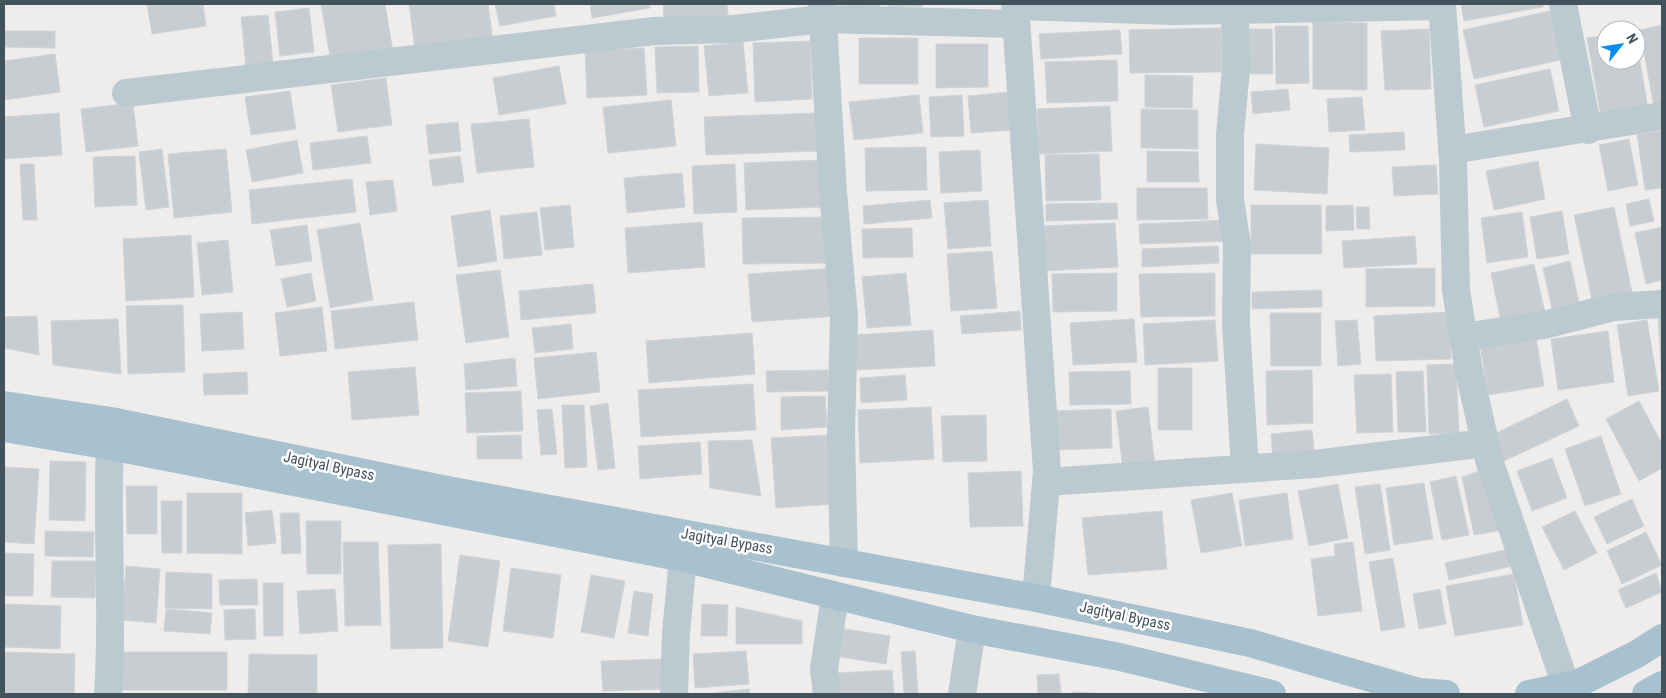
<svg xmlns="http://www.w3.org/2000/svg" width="1666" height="698" viewBox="0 0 1666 698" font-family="'Roboto Condensed',sans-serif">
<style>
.building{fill:#c8cdd2;stroke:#cfd4d9}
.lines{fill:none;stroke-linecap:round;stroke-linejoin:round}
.street{stroke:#bbcad1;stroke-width:28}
.primary{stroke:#a8c1cf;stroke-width:28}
.labels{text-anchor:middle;stroke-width:5;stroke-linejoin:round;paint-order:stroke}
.street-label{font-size:15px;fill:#43535c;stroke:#fff}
</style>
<rect width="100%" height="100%" fill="#efecec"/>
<path class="building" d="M147 4H203L206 26 152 34Z
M321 4H385L393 52 331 62Z
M409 4H488L493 41 415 50Z
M495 4H554L556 16 500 26Z
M590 4H649L650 8 592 18Z
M663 4H727L728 16 664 20Z
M846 4H879V9L847 11Z
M888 4H922V7L888 6Z
M1461 4H1543V7L1464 21Z
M309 8 314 52 280 56 275 12Z
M1554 10 1565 59 1474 79 1463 30Z
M268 15 273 64 246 67 241 17Z
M1313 22 1367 23V90L1313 89Z
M1662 25V106L1654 107 1640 30Z
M1275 26H1308L1309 83 1276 84Z
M1221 28 1222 72 1130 73 1129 30Z
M1247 29H1272L1273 74H1248Z
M1429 29 1431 89 1385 90 1381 31Z
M1120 30 1122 54 1041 59 1039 34Z
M4 31H55V48L4 47Z
M1606 35V60H1636V37L1648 109 1601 117 1587 38Z
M859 38H918V84H859Z
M810 41 812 99 755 102 753 43Z
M743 42 748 93 709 96 704 46Z
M936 44H988V87L936 88Z
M698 46 699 92 657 93 655 47Z
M644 48 647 95 587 98 585 51Z
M55 54 60 92 4 100V61Z
M1117 60 1118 101 1047 103 1045 62Z
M559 66 566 104 499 115 493 78Z
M1550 69 1559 111 1484 127 1475 85Z
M1145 75 1193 76 1192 108 1145 107Z
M386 78 392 125 338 132 331 85Z
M1288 89 1290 110 1253 114 1251 92Z
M290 91 296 129 251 135 245 97Z
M1009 92 1012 130 971 133 968 96Z
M919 95 923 133 854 140 849 102Z
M962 95 964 136 931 137 929 97Z
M1362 97 1365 130 1329 132 1327 99Z
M671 100 676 146 608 153 603 107Z
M133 103 138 146 86 152 81 109Z
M1110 106 1112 151 1039 154 1037 109Z
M1141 109 1198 110V149L1141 148Z
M59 113 62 155 4 159V117Z
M816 113 818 151 706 155 704 117Z
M529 119 534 167 477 173 471 124Z
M458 122 461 151 429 154 426 125Z
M1662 131V188L1645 190 1637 134Z
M1404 132 1405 150 1350 152 1349 135Z
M367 136 371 163 313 170 310 143Z
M1629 139 1638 185 1608 191 1599 145Z
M297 140 303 173 252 182 246 150Z
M1256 144 1329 148 1327 194 1254 190Z
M926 147 927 190 866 191 865 148Z
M162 149 169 207 146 210 139 152Z
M226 149 232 212 174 218 168 154Z
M980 150 982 191 941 193 939 152Z
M1147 151 1198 152 1199 182H1147Z
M1099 154 1101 200 1046 201 1045 155Z
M135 156 137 205 95 207 93 157Z
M460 156 464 182 433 186 429 160Z
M821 160 823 207 746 210 744 163Z
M1538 161 1545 199 1494 210 1486 171Z
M20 164H34L37 220H23Z
M735 164 737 212 694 214 692 166Z
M1436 165 1438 194 1394 196 1392 167Z
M682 173 685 207 627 213 624 178Z
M352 179 356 212 252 224 249 190Z
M393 180 397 211 370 215 366 182Z
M1137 188H1207L1208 219 1137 220Z
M1649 199 1654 221 1630 226 1626 204Z
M930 200 932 218 864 224 863 206Z
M988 200 991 246 948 249 944 203Z
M1117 203 1118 219 1046 221V204Z
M570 205 574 247 545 250 540 208Z
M1251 205H1321L1322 254H1251Z
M1353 205 1354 230 1326 231V206Z
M1356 207H1369L1370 229H1357Z
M1614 207 1632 292 1592 300 1574 215Z
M490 210 497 261 458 267 451 216Z
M1562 211 1569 254 1537 259 1530 217Z
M537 212 542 255 504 259 500 216Z
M1522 212 1528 257 1487 263 1481 218Z
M830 217 831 263 743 264 742 218Z
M1229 220 1231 241 1140 244 1139 224Z
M702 222 705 267 628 273 625 228Z
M360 223 373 300 330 308 317 230Z
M1115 223 1118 267 1044 271 1041 226Z
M307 225 312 261 276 266 270 230Z
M1662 227V280L1646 284 1635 233Z
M912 228 913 257 863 258 862 229Z
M191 235 194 297 126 301 123 239Z
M1415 236 1417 264 1344 268 1342 241Z
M228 240 233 292 202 295 197 243Z
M1218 246 1219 263 1142 267V249Z
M992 251 997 308 951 311 947 254Z
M1570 261 1579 303 1552 309 1543 268Z
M1534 264 1545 312 1501 322 1491 273Z
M834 268 838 316 752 322 748 274Z
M1435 268V306L1366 307V269Z
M500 270 509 337 466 343 456 275Z
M311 273 316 301 287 307 281 279Z
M906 273 911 325 867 328 862 277Z
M1117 273V311L1053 312 1052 274Z
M1215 273V316L1141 317 1139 274Z
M593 284 596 313 521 320 519 291Z
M1322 290V307L1252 309V292Z
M414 302 418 340 335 349 331 311Z
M183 305 185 372 128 374 126 306Z
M322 307 327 351 280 356 275 313Z
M1020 311 1021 330 962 334 960 316Z
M242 312 244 349 202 351 200 314Z
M1449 312 1451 359 1376 361 1374 316Z
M1270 313H1321V366H1271Z
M37 316 39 355 4 348V317Z
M1658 318H1662V380Z
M118 319 121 374 53 365 51 321Z
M1134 319 1137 362 1073 365 1070 323Z
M1215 320 1218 361 1145 365 1143 324Z
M1357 320 1361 364 1338 366 1335 321Z
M1647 320 1659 391 1628 396 1617 325Z
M571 324 573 349 535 353 532 328Z
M933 330 935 366 857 370 854 335Z
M1608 331 1614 382 1558 390 1551 339Z
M752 333 755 374 649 383 646 341Z
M1536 337 1544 386 1488 395 1480 345Z
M596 352 600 392 538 399 534 358Z
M515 358 517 386 466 390 464 364Z
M1456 364 1459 433 1429 434 1427 365Z
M415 367 419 415 352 420 348 372Z
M1158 368H1192V430H1158Z
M828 370 829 391 767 392 766 371Z
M1312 370 1313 423 1267 425 1266 371Z
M1130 371 1131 404 1070 405 1069 372Z
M1423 371 1426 432H1398L1396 372Z
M247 372 248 394 204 395 203 374Z
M1391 374 1393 432 1357 433 1354 375Z
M905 375 907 400 861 403 860 378Z
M753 384 756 430 641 437 638 390Z
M521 391 523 431 467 433 465 393Z
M825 396 827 427 781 430V397Z
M1567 399 1579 426 1504 461 1492 435Z
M1639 401 1662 444V468L1639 481 1606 419Z
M608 403 615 468 598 470 590 406Z
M562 405H584L587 467 565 468Z
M931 407 934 459 860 463 858 410Z
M1148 407 1155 466 1123 470 1116 411Z
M552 409 557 454 541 455 537 410Z
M1111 409 1112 448 1055 450 1053 411Z
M986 415 987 461 943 462 941 416Z
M1312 430 1315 457 1273 461 1271 434Z
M521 435 522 459H477V436Z
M829 435 833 504 776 508 771 438Z
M1601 436 1621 494 1585 506 1565 449Z
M752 440 761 496 710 488 708 441Z
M700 442 702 474 640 479 638 446Z
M1552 458 1567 498 1532 511 1517 471Z
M50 461 86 462 85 521 49 520Z
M4 467 39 469 34 544 4 542Z
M1482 470 1503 530 1474 535 1462 477Z
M1021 471 1023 526 970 527 968 473Z
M1456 476 1469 535 1442 540 1430 482Z
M1424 483 1433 539 1394 545 1386 488Z
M1338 484 1348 538 1309 546 1298 491Z
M1380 484 1390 550 1365 554 1355 487Z
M126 486H157V534H127Z
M187 493H242V554L187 553Z
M1232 493 1242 546 1201 553 1191 500Z
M1287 493 1293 539 1245 546 1239 500Z
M1632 499 1644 526 1607 544 1594 517Z
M161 501H182V553H162Z
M272 510 276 543 248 546 245 513Z
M1162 511 1167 569 1088 575 1082 518Z
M1575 511 1597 553 1564 570 1542 527Z
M280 513H299L301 553 282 554Z
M306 521H341V574H307Z
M45 531 94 532 93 557 45 556Z
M1646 532 1662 565 1622 584 1607 551Z
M343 542H378L381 625 345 626Z
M1353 542 1362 611 1318 616 1311 559 1335 556 1334 544Z
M441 544 443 648 391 649 388 545Z
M1509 549 1513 566 1449 580 1445 563Z
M4 553 34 554 33 596H4Z
M460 555 500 561 488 647 448 641Z
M1393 558 1405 627 1381 631 1369 562Z
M52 561H96L95 598 51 597Z
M126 566 160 569 156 623 122 620Z
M511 568 561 575 553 638 503 631Z
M166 572 212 574V609L165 608Z
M1656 573 1662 592 1626 608 1618 590Z
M1514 574 1523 625 1455 636 1446 586Z
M591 575 625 581 614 638 581 632Z
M257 579 258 605H220L219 580Z
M263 583H283V636H264Z
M335 589 338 631 300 634 297 591Z
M1440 589 1446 624 1419 629 1413 594Z
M634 591 653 594 648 636 628 633Z
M4 604 61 606 60 649 4 647Z
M702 604 728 605 727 636H701Z
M736 607 802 621V644H736Z
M166 609 212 613 210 634 164 631Z
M255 609 256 639 225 640 224 610Z
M844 629 890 636 886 664 840 657Z
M746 651 749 684 695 688 693 654Z
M915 651 918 694H904L901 652Z
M4 652 75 654 74 694H4Z
M118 652H227V690H118Z
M249 654 317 655V694H248Z
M664 659 666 689 603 691 601 661Z
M892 670 894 694H839L838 673Z
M1059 674 1061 694H1038L1037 675Z
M749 689 750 694H705Z
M1072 692 1109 694H1072Z"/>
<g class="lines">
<path class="street" d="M822 4 833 192 844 317 841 434 844 563
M1015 4 1047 471 1036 598
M1442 4 1453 160 1456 290 1468 366 1489 460 1566 686
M1563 4 1588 130
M1015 6 1174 11 1442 6
M1235 10 1236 68 1230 135V200L1237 245 1236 324 1245 468
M126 93 654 31 734 29 822 19 1015 24
M1452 150 1662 116
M1463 337 1544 325 1614 307 1662 304
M1046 482 1315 464 1485 443
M108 694C114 611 106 529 110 446
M674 694 676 633 683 558
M827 694 824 669 835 596
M962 694 972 629"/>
<path class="primary" d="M4 405 111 421 447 490 1036 598 1250 643 1419 692 1446 694
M4 428 110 446 683 558 972 629 1120 657 1272 694
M1529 694 1577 684 1637 654 1662 638
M1646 694 1662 685"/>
</g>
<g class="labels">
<g class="street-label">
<text transform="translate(329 466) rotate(12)" y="5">Jagityal Bypass</text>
<text transform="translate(727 541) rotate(10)" y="5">Jagityal Bypass</text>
<text transform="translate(1125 616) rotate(12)" y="5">Jagityal Bypass</text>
</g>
</g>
<rect width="1666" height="698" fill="none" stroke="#43535c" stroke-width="10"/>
<g transform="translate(1621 45) rotate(60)"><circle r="24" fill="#ffffff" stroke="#b4babe"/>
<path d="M0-4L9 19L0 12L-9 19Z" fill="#058ef0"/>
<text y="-8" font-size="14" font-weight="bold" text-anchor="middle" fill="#43535c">N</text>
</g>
</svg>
